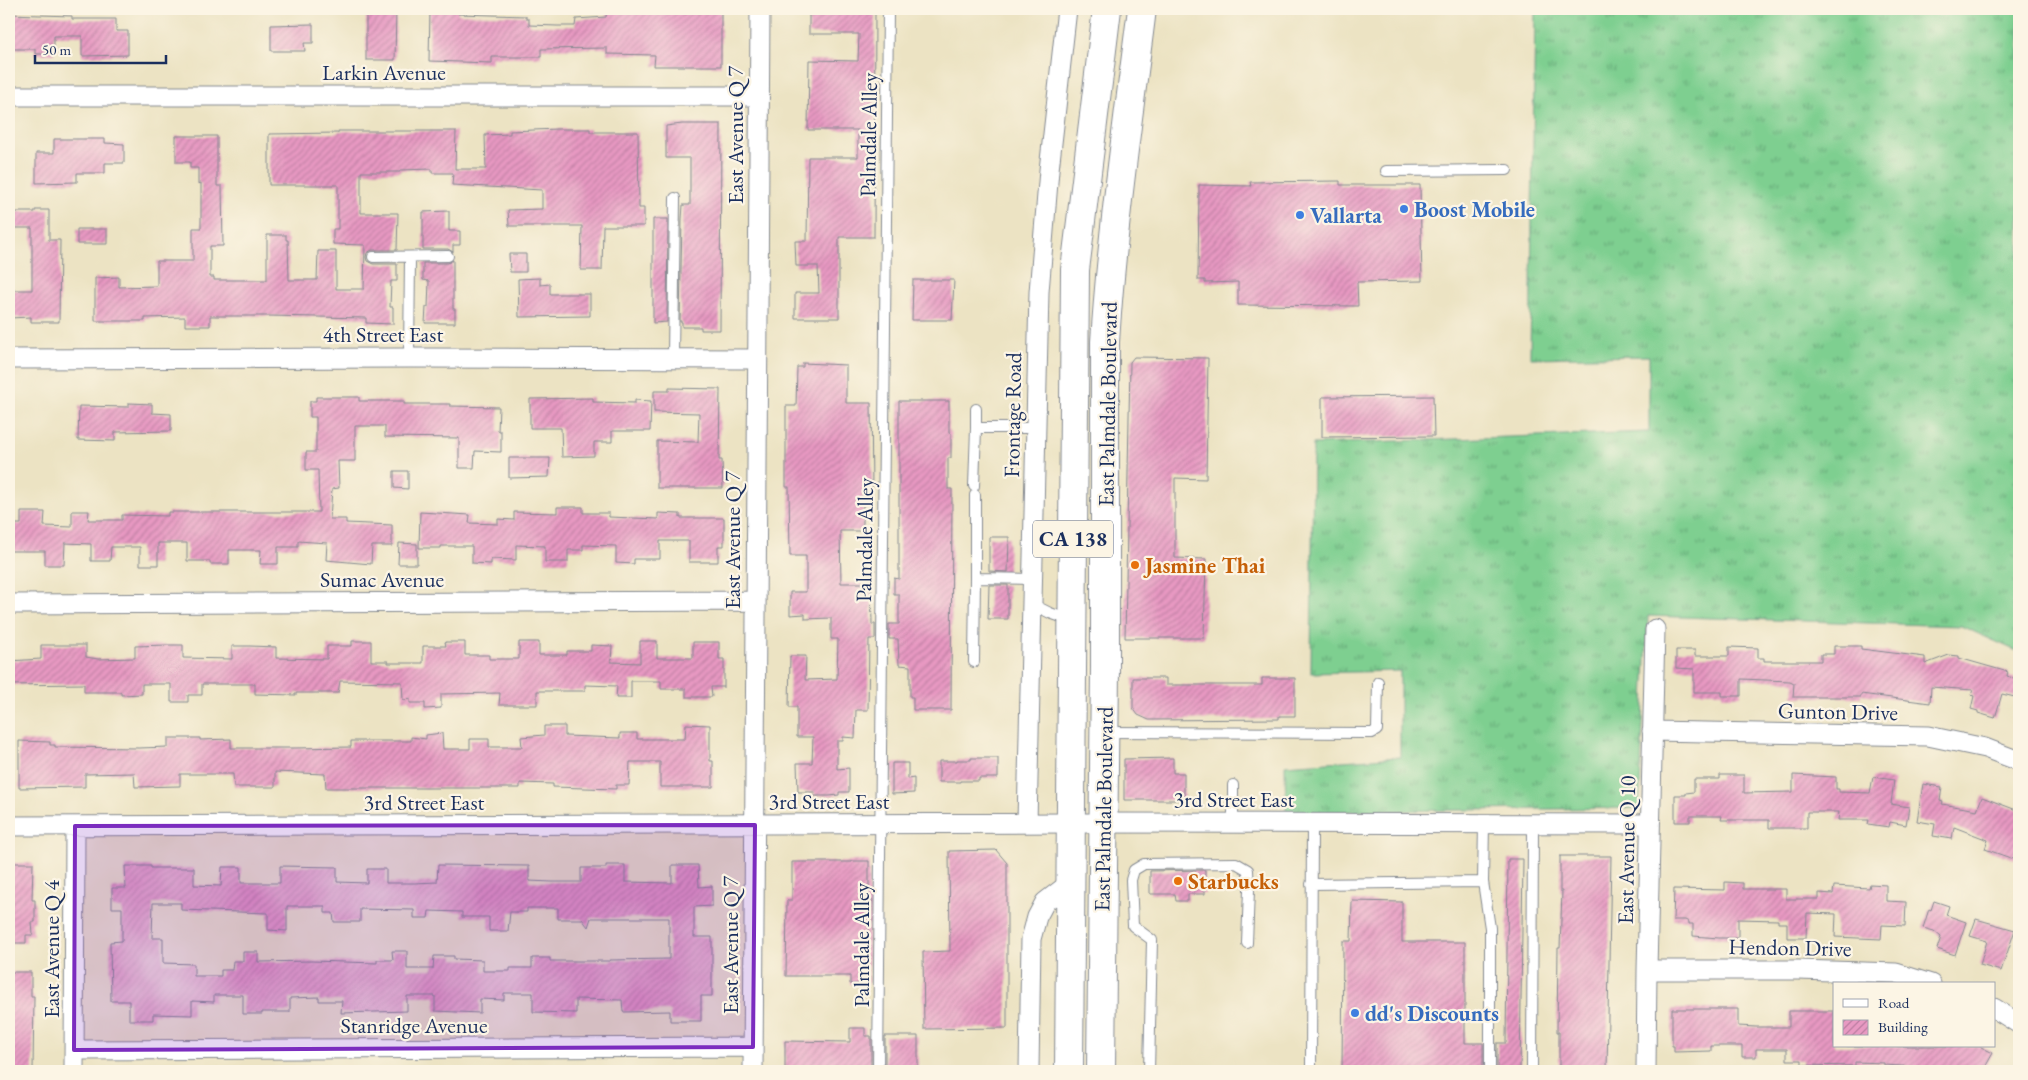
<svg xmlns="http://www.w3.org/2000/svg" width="2028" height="1080" viewBox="0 0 2028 1080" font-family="'EB Garamond',serif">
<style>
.grass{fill:url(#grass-tufts);stroke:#4c7f77}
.building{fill:url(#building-hatch);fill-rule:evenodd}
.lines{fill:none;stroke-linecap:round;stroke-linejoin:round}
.lane-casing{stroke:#848990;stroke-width:12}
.street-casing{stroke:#848990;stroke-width:21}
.highway-casing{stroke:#848990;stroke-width:30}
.lane{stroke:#fff;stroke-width:10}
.street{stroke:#fff;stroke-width:19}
.highway{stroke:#fff;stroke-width:28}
.marked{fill:#7b2cbf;fill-opacity:0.2;stroke:#7b2cbf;stroke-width:4;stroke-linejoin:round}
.shop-dot{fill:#3f7fe0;stroke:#fcf5e5;stroke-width:2}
.food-dot{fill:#e8710a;stroke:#fcf5e5;stroke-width:2}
.labels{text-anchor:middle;stroke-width:4.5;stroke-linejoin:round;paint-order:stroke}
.shield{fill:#fcf5e5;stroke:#5e6a86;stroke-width:1}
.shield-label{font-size:21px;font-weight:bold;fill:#1b2f5e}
.street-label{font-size:22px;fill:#1b2f5e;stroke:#fcf5e5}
.shop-label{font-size:22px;font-weight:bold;fill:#366cbe;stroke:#fcf5e5;text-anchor:start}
.food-label{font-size:22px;font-weight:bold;fill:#c56008;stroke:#fcf5e5;text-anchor:start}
</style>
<defs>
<pattern id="grass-tufts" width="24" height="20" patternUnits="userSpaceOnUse" patternTransform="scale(1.25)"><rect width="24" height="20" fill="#7ecf90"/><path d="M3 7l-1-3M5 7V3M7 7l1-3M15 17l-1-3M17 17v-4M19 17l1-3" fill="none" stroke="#66a879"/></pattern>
<pattern id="building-hatch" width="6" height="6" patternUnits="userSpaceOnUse" patternTransform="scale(1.25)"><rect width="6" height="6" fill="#e899c2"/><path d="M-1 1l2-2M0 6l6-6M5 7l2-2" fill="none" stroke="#bb7da1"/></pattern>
</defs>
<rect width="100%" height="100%" fill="#fcf5e5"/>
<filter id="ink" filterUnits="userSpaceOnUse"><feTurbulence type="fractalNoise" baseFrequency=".02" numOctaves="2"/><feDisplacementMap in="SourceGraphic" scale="10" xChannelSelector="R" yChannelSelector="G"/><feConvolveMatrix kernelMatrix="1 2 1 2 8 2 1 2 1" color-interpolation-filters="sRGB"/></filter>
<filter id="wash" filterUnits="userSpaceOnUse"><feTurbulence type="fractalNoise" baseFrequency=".0096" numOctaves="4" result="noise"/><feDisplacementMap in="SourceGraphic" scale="20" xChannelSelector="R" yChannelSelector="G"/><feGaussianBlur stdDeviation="1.12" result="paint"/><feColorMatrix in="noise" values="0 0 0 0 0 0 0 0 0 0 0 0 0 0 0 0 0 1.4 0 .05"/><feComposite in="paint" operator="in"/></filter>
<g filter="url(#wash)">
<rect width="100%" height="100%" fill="#ece3c3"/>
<path class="grass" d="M1535 9H2019V652L1961 626 1648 616 1639 808 1286 812 1285 765 1400 757V671L1311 673 1313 444 1649 432V356L1530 358Z"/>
<g id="blocks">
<path class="building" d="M366 9H396L395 60H366Z
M430 9H458V14L526 16V19H529V25L557 26H575L576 19 606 17 607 9H721V66H654L655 55 607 54V48L541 49V57H492V63L429 61Z
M809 9H861V11H875L874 237H839V318H795V293H819L818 266H796L795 241H807L808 157H858V130H808L809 60 858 61 859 34H809Z
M9 14 72 16V19H116V31H128V55L82 56V36H54V54H35V49H9Z
M313 24V43H304L305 51H271V25Z
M682 124H721L720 330H701V327H682V322H680L682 219 683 205H690V158H666V126Z
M557 129H590V132H638L639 208H644V226H603L602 270H581L582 226H509L508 210 542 209V190L452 185 453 173H432V169L400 170V172H361V213H398L397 250H372L367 253 366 257 367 261 373 264H397V281H391L390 307H393V324L366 323V318L269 316H210V326H185V317L145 318V321H95V278L119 277V287L157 286V261H193V228H201V183L198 184V168H190V162H176V136H217V186H222L223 246H210V277H214V280H267V235H286V240H288L289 280H317L318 251H336V289H364L365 245 333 244V229H338V185H269V134L338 133V131H456L455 169H486L485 135 510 134V131Z
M54 139H105V143L124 144V163H105V173H77V182L36 183V153H54Z
M1340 181V185H1420L1422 281 1357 282 1358 306 1238 305V282L1205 283V280H1198L1199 185 1251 186 1250 182Z
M35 210H49V240H60L59 322H31V317L9 318V290H32V228H9V212H35Z
M449 211V231H460V245H453V252L448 249H423V212Z
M653 219H668L667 322 653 323Z
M77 229H107V244H77Z
M509 254H526V272H510Z
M453 260V309H455V323H425L426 307H428L429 281 423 280V263H448Z
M540 278V285L550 284V294H590V316L519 317 518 279Z
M913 280H954L952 320H912Z
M1134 357 1208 358 1206 479 1175 478V558L1206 559 1204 638H1125L1130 362Z
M803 363 846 365V403H871L872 488H863V531H840L841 583H871L872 624H875V639H869L868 710H856L855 738 843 737V741H837V769L849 768V792H839V795L829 796H814L815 792H798L797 763H812L813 737H797V707H789L790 656H806L805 680 837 679 838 639H831V618L805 619V614L790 615V592H806V556H790L789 487H786V406H796L797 367H803Z
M669 388 720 389 719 460H722L723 488H657V441L698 442 699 413 654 412V391H669Z
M1433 396 1434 436 1322 437V397Z
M316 397H359V401H404V404H450V406L499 407 498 431H501V452L475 451 474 468H459V438L385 437V426H355V461H338L339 488 332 489 330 519H346V523L392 525V546H372L371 564 326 560 327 543 298 541V547H278V564H260L261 550H229V564H210V561H187V543H158V565H140V547H111L110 561H91V544L65 543 64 565H45V551H9V524H21V512H45L44 526 72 527V511H89L88 520H122V515L168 516V512H319L318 470H306V452H316V417H310V401H316Z
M593 398V402L635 403V400L651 401 650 431H612V442H594V456L562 457 561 428H530V399Z
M899 401H949V432L951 433V458H948V489H952L951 710H913V697H910V666L899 665 898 639H889V624H899V594H894V578L899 579Z
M129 403 152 404V413L171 414V431L115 432V441L78 440 79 406 129 407Z
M509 458H550L549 477 509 478Z
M394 471H408V489L394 488Z
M557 507H583V513H609V517L658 519V513L680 514V518H724V546H718V562H689V541H660V559H634V564L616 563V546L583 545V550H568V562H545V546L516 545V560L491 559V564L472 563V546H441V548H419L420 512 470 515 469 523 498 524V519L514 520V512L557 513Z
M989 537H1009L1008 572 989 571Z
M399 543 417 544V564H398Z
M989 585H1008V619H988Z
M352 641H371V661H388V663H423V646H446L445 642H465V655H489V659H519V642H539V655H567V651H591V645L612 646 611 662 640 663V641H657V658H693V642H719V659H724V687H711L712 697H686V689H661V681H631V698H616L617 686 585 685V691H537V705H499L500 693 441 694V708L425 709V703H410V699L403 700 402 682 340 681 338 693H296V695L255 694V684H202V695H188V702H171V684H142V694L121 695V692H84V684L9 685V661L41 659V645H86V657L98 659 135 658V646L167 645H183V658L232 659V646H250L276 647V658L327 659V646H352Z
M1834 646H1861V649L1925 657V664L1949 655 1959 656V658L2008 672 2007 676 2019 680V698L2002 694 1995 718 1978 713V711L1971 709 1974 696 1971 695 1973 690 1931 687 1930 703 1861 694V697H1793L1794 683 1790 681 1741 679V696H1722V692H1694V669L1676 668V650H1695V656H1729V647L1758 648V658H1764V661H1821V654H1834Z
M1133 678H1166V685H1262V678H1295V716H1279V719L1149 720 1138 715 1133 708Z
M686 724 710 725V761H713V787H660V762H630L629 785H616V789L553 787V784L520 783V788H326L325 774 275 772V787H234L233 774H180V786L135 787 134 773 85 774V787L19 788V741L50 742V745H55V747L139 748 168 747V738H200V740L231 739V748H294L351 747V741H411V737L426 739V735L442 733 443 749H470V739H489V747H522L521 737 544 735V726H565V736L620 738V733H637V739H685Z
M971 758H998V778H979V781H960V782H939V761H957V760H971Z
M1173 758V773H1184V800H1124V759Z
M892 763H908V779L914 778V793L892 794Z
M1720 775H1744V793L1793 792V775L1836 777V789H1839V792L1870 793 1873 777 1894 780 1891 804 1909 807 1906 825 1890 822 1889 827 1868 824 1869 820H1838L1839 812H1807V828H1769V820H1721L1722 816H1690V822H1675V795H1686V793L1694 792V779H1720Z
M1923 784 1942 787 1940 801 1943 802 1942 804 1977 810 1982 797 2019 811V861L1985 849 1988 840 1954 827 1952 839 1933 836 1935 824 1917 821Z
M996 850 1007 863V1028L924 1029 923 952 950 951 949 851Z
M1560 856H1611L1607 1071H1559V1032H1557L1558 948H1560L1562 891H1560Z
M1508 859H1523L1520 1071H1497V1043H1506Z
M852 861H869V899H872L871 924H869L868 984H850V976H786L787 900H792V862H852Z
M14 863H33L32 900H35V922H32L33 935H26V943H9V864Z
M438 865 529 866V881L552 882H581V868H606V865H625V882L672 883V865H698L699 887 712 886V906L694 907V937H712V996H701V1021H670V1011L623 1012 622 1000 576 999V1013L533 1012V993H504V1000L480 999V1013L435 1011V996H407V1011L341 1013 342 1001H319V997L290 998V1012H262V1014H243V995H214V1002L192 1001V1015L153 1014V1020H129V1001H111L110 942 122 941V908H112V888H126L125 866H151V868H194V885L221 886 222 867H241V883H280V866L337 867V882L367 883V869H386V883H414L437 882ZM153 903H181V910L268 913V930L287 931V906H325V913H333L334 922H360V909L414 910V918H428L429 911 462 912V917H489V931H508L510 912H527V908H558V919H582L588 927 591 918H669V959L610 960V961H550V958H532V968H510V971H483V960L454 959V956H434L433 969H407V951H392L393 960H377V963L311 961 258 962V952H243V961H233L232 970H221V976H194V964L163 963V938H152Z
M1205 870V894H1188V901H1176L1175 894H1150V871Z
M1725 882 1743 883V889H1786V899H1819V893L1833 894 1834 886 1869 888 1870 884 1886 885V901L1906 902 1905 926 1882 925 1881 939 1835 937 1836 914 1807 913 1806 938H1787V923H1778V920L1738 919V938H1719L1693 936V924H1689V922L1685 920H1673L1674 889 1725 890Z
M1352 901 1402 902V942H1465V1043H1483V1071H1342L1343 941H1351Z
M1934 901 1949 906 1946 915 1966 922 1955 955 1937 949 1941 937 1934 931 1923 928 1929 909 1931 910Z
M1976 919 2015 930 2001 971 1980 965 1987 941 1970 936Z
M9 972H31V996H34L33 1071H9Z
M1672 1009H1738V1026L1756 1027H1789V1011H1834V1046H1979L1993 1053 1983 1071H1917L1918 1067 1884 1065V1063L1855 1062V1066L1802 1065V1060H1787V1049H1756V1057H1742V1046H1711V1051L1674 1052V1046H1672Z
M850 1028H865V1036H871V1070L785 1069V1041L850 1042Z
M885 1036H918V1071H887L885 1070Z"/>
</g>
</g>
<g filter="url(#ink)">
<use href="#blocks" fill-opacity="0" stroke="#848990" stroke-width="1"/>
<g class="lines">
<g class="lane-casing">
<path id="lane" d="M1386 171 1507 170
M373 257 448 256
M409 358 410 257
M673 358 675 198
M976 428V409
M974 486 976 428H1036
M975 495V578L1032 579
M1032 604 1050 613 1070 620
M974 662 975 578
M1105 732 1372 733 1377 730 1378 682
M1233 823V785
M1483 882 1490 928V1071
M1311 884 1483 882 1484 824
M878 1071 888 9
M1149 1071 1152 940 1133 926 1131 880 1134 870 1144 864 1236 863 1248 870 1249 890 1247 943
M1311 1071 1312 823
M1532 1071 1533 824"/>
</g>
<g class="street-casing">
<path id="street" d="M9 96H759
M9 359 409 358 757 359
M9 604 755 601
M1652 731 1928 736 1985 748 2019 761
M1027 823 1039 292 1049 170 1067 9
M9 826 1071 823 1650 824
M1647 970H1798L1896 973 1931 984
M1994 1008 2019 1024
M74 1050 753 1047
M74 1071 75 826
M753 1071 760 9
M1029 1071 1031 939 1037 917 1045 902 1071 882
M1646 1071 1647 970 1655 629"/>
</g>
<g class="highway-casing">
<path id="highway" d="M1069 1071 1075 270 1107 9
M1101 1071 1105 667V342C1112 230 1128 120 1142 9"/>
</g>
<use href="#lane" class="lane"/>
<use href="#street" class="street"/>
<use href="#highway" class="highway"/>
</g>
</g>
<path class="marked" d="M755 825 753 1047 74 1050 75 826Z"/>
<g class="shop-dot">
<circle cx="1404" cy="209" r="5"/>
<circle cx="1300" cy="215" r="5"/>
<circle cx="1355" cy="1013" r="5"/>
</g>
<g class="food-dot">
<circle cx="1135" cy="565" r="5"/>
<circle cx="1178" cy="881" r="5"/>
</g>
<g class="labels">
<rect class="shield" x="1033" y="520.5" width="80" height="37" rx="4"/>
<g class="shield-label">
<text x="1073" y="546">CA 138</text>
</g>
<g class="street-label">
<text x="384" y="80">Larkin Avenue</text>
<text transform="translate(735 135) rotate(-90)" y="8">East Avenue Q 7</text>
<text transform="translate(868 135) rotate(-89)" y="8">Palmdale Alley</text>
<text x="383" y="342">4th Street East</text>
<text transform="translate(1107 404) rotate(-89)" y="8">East Palmdale Boulevard</text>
<text transform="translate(1012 415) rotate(-89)" y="8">Frontage Road</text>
<text transform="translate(732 540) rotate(-90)" y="8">East Avenue Q 7</text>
<text transform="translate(864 540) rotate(-89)" y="8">Palmdale Alley</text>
<text x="382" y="587">Sumac Avenue</text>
<text transform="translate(1838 711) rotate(1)" y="8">Gunton Drive</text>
<text x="1234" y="807">3rd Street East</text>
<text x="829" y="809">3rd Street East</text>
<text x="424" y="810">3rd Street East</text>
<text transform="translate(1103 809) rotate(-89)" y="8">East Palmdale Boulevard</text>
<text transform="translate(1626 850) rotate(-89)" y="8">East Avenue Q 10</text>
<text transform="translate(730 945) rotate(-90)" y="8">East Avenue Q 7</text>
<text transform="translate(861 945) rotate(-90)" y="8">Palmdale Alley</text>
<text transform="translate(1790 947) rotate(1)" y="8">Hendon Drive</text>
<text transform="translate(51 949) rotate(-90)" y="8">East Avenue Q 4</text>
<text x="414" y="1033">Stanridge Avenue</text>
</g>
<g class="shop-label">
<text x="1414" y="217">Boost Mobile</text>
<text x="1310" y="223">Vallarta</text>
<text x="1365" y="1021">dd's Discounts</text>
</g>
<g class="food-label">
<text x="1145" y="573">Jasmine Thai</text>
<text x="1188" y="889">Starbucks</text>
</g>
</g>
<rect width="2028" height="1080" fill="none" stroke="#fcf5e5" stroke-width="30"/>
<rect x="1833" y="982" width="162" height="65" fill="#fcf5e5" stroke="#a2a6af"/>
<rect x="1843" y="999" width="25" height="8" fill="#ffffff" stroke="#a2a6af"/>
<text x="1878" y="1008" font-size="15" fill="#1b2f5e">Road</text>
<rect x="1843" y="1020" width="25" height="15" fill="url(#building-hatch)" stroke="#a2a6af"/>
<text x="1878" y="1032" font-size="15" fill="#1b2f5e">Building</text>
<path d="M35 55v8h131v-8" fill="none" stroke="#1b2f5e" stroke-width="2.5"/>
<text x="42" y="55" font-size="15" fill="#1b2f5e" stroke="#fcf5e5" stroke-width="4" paint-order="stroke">50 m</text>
</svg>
